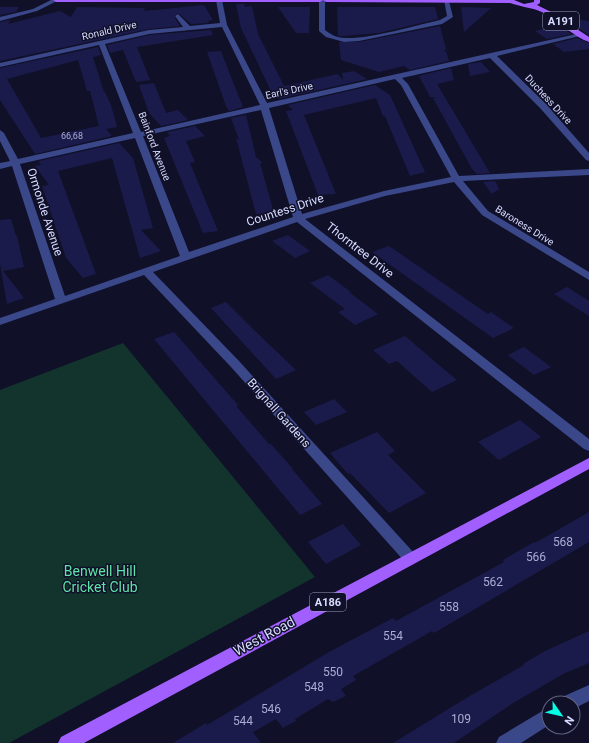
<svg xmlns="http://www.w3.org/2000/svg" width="589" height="743" viewBox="0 0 589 743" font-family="Roboto,sans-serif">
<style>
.green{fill:#12342c}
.building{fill:#1b1b4b;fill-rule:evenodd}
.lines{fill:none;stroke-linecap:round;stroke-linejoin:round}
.minor{fill:#3a4789;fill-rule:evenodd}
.major{fill:#a25fff;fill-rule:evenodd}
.labels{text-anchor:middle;stroke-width:3;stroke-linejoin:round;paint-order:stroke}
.far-number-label{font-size:9px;fill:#a9acd2}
.far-street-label{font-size:10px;fill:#d8dcff;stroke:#101029}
.shield{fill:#101029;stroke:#9c9fbf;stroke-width:1}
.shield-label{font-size:11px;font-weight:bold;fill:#d8dcff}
.street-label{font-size:12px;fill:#d8dcff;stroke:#101029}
.near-number-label{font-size:12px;fill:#a9acd2}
.near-park-label{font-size:14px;fill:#60e3a7;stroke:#101029}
.near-street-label{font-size:14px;fill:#d8dcff;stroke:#101029}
</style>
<rect width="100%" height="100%" fill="#101029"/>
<path class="green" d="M123 343 315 577 9 743H0V390Z"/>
<path class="building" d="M236 4H244L245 7 252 6 258 34 284 86 338 74 343 80 342 73 354 71 367 79 279 99 268 90 270 89 241 28Z
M204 5 213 20 208 21 209 23 191 24 178 13 174 16 180 26 149 29 0 61V22L10 20 8 24 60 11 71 17 77 7 145 8 144 11Z
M0 7H19L16 12 0 15Z
M278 7H310L309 33H296Z
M337 7H435L438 19 379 33 343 36H338Z
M461 7 491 8 464 32Z
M581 20 589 21V35L570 23Z
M559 25 571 34 547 39 535 31Z
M440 26 446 49 443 52 446 51 449 61 410 70 404 66 379 72 341 60 339 42H359Z
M211 30 213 35 137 47 150 80 136 82 123 50 110 53 107 45 149 35Z
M577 38 589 43V49L564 52 553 44Z
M98 47 101 55 93 57 104 92H105L111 105 117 127 106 129 112 136 35 154 0 100V68ZM78 60 87 91H90L99 126 41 138 7 79Z
M221 51 229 72 243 107 229 111 226 106 207 52Z
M481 62 490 72 470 76 468 64Z
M451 68 454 80 437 84 490 173 477 174 472 169 433 98 436 97H430L419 76Z
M154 83 166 113 178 110 188 120 161 126 149 113 139 85Z
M375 85 390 95 425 172 410 176 385 116H383L376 98 304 115 336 194 318 195 286 111 293 110 288 105Z
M246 115 256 157 263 163H260L274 213 256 214 236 138 239 140 231 118Z
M195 126 205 136 186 141 195 162 190 163 218 231 203 233 164 138 170 136 167 132Z
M119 143 133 158 153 228 141 230 161 251 140 258 112 158 58 171 96 274 83 278 66 258 42 186 49 185 35 166 41 165 39 161Z
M495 181 499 189 492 194 483 182Z
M11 219 16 236H17L24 267 3 271 24 298 7 304 0 264V220Z
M288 235 310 251 295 258 272 241Z
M389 246 488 314 491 312 514 328 493 338 372 252Z
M328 275 351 292H349L378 314 355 325 338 312 345 309 310 283Z
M567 287 589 301V316L554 294Z
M226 302 252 328 296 370 276 379 211 308Z
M174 332 238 405 236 406 270 445 271 444 293 469H292L322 504 300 515 154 339Z
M405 336 439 365 457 380 432 392 397 361 389 364 373 350Z
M524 347 551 367 534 375 508 355Z
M334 399 347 412 316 425 304 412Z
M520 420 541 437 499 460 478 442Z
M377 432 395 451 388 455 426 493 389 513 350 473 348 474 330 453Z
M589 512V542L434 633 432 631 353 676 356 680 341 689 346 696 333 702 328 699 295 719 296 721 283 728 276 719 253 732 261 743H173L206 723 207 725 329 652 393 618 396 621 504 562 503 560 534 542 535 543Z
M343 524 361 545 326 564 308 542Z
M589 631V663L563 674 513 703 454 743H393L468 697 524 665 523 664 545 651Z"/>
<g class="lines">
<path class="minor" d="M51 0H59L37 11 0 21V17L33 9Z
M216 0H222L227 25 267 103 581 33 584 35 497 56 546 104 589 153V161L586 160 540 108 490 58 402 78 408 84 459 176 589 169V175L463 181 488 211 589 272V280L482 215 454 182 385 196 305 219 589 439V451L584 449 297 222 153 272 239 361 415 554 417 558 415 562 410 564 405 562 231 367 144 275 0 325V318L55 299 12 166 0 169V163L10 161 0 141V130L4 133 18 159 133 133 99 45 0 67V63L149 30 183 27 175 16 178 14 190 26 220 23ZM222 27 260 105 141 132 105 44 149 34ZM395 79 401 85 451 177 384 191 302 214 269 108ZM261 110 293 217 189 252 143 136ZM135 138 180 256 65 296 20 164Z
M319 0H325V30C331 35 338 38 345 38 371 39 413 26 440 20L447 16 444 0 449 1 453 17 442 24 359 41 344 42 326 37 319 31Z
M589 685V701L573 709V703H559L562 697Z
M549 707V725L521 743H496L499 737Z"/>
<path class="major" d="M53 0H514L524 4 534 2V0H540V3L537 5 551 12 589 37V42C574 37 561 23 548 15 534 7 524 8 510 3L326 2 323 0 320 2H56Z
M589 458V469L84 743H58L61 737Z"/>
</g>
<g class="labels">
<g class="far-number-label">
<text x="72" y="139">66,68</text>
</g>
<g class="far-street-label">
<text transform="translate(109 30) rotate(-13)" y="4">Ronald Drive</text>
<text transform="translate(289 90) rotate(-12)" y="4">Earl's Drive</text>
<text transform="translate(549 99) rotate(47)" y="4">Duchess Drive</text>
<text transform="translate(155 146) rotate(69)" y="4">Bainford Avenue</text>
<text transform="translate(525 225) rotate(32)" y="4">Baroness Drive</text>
</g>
<g class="shield">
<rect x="543" y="12" width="36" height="18" rx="3"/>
<rect x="310" y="593" width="36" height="18" rx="3"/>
</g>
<g class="shield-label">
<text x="561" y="25">A191</text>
<text x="328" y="606">A186</text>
</g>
<g class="street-label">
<text transform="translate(285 210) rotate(-18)" y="4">Countess Drive</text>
<text transform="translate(45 212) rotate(72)" y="4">Ormonde Avenue</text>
<text transform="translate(360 250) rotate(38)" y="4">Thorntree Drive</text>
<text transform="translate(279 413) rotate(48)" y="4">Brignall Gardens</text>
</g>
<g class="near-number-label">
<text x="563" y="546">568</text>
<text x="536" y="561">566</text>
<text x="493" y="586">562</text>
<text x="449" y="611">558</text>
<text x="393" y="640">554</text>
<text x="333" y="676">550</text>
<text x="314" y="691">548</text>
<text x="271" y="713">546</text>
<text x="461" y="723">109</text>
<text x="243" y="725">544</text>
</g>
<g class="near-park-label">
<text x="100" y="576">Benwell Hill<tspan x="100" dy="16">Cricket Club</tspan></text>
</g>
<g class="near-street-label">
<text transform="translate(264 636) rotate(-28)" y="5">West Road</text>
</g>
</g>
<g transform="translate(561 715) rotate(124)"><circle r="19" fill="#101029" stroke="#60627f"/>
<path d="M0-3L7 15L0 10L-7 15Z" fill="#04ffe5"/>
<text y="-6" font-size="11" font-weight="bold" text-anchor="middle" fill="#d8dcff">N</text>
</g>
</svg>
